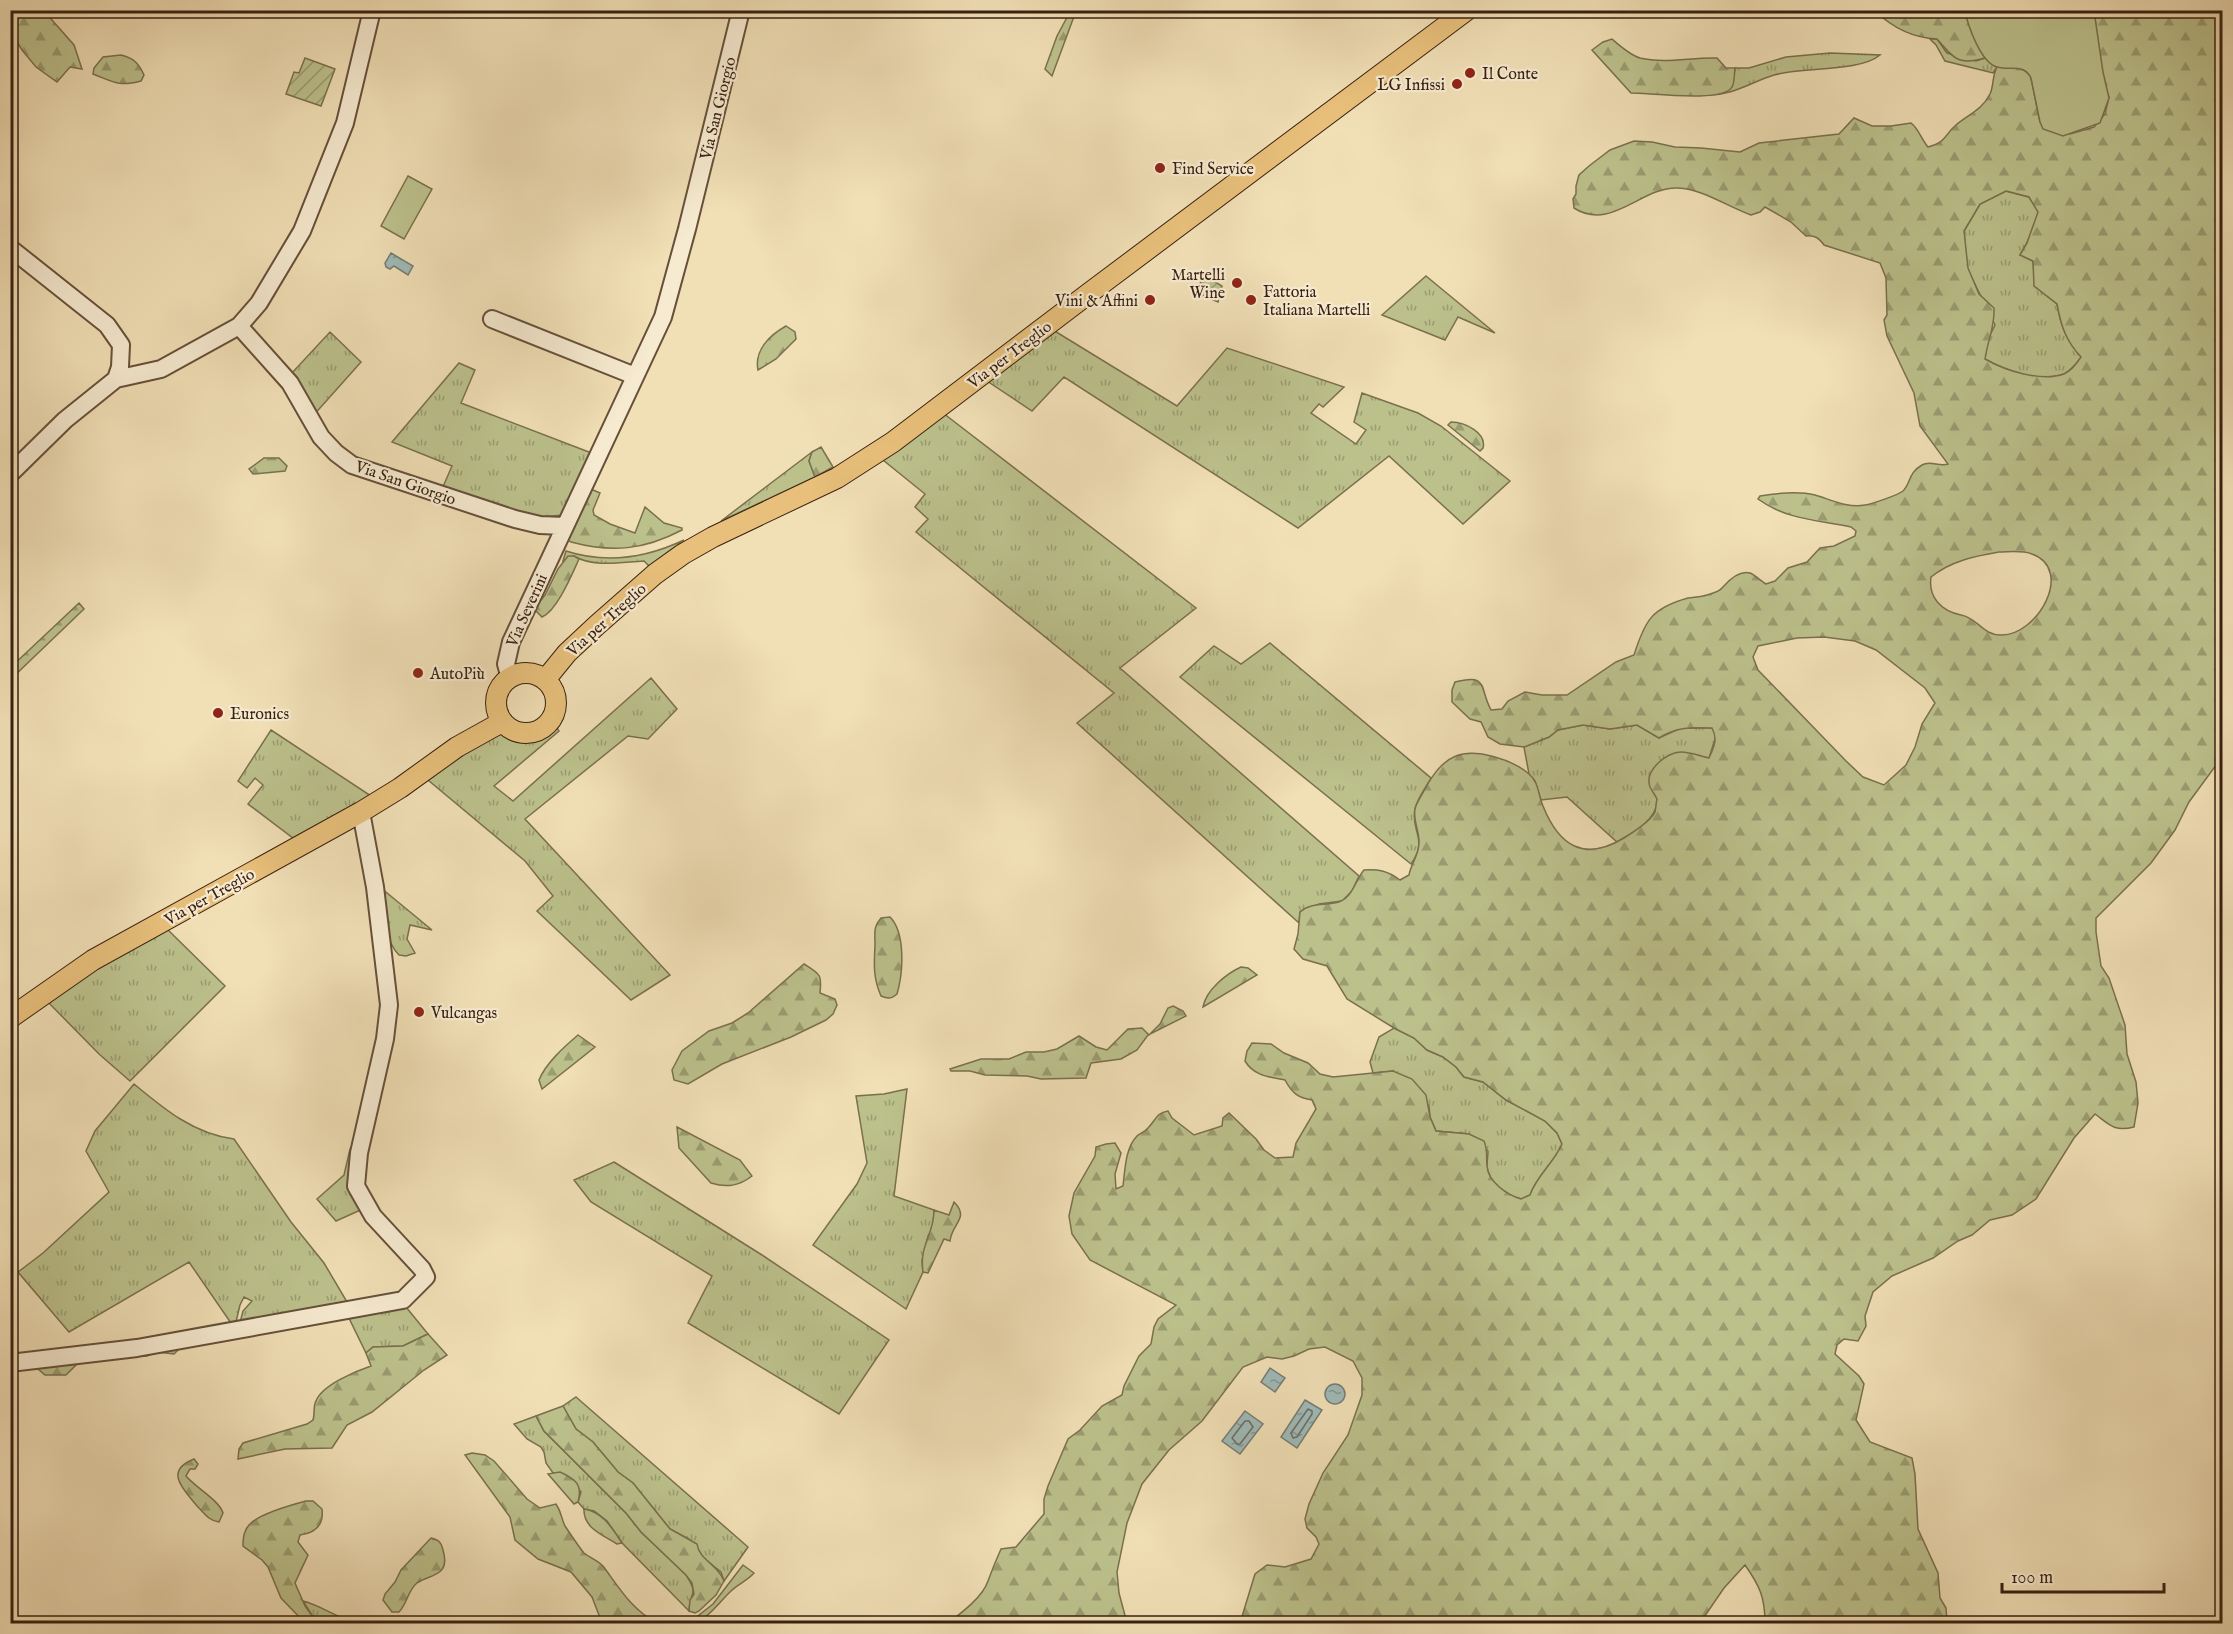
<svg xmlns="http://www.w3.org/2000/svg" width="2233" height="1634" viewBox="0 0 2233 1634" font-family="'IM FELL English',serif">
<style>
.grass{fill:url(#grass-tufts);stroke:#7a704e;stroke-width:1.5}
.forest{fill:url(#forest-firs);stroke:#7a704e;stroke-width:1.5;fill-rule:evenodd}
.garden{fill:url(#garden-furrows);stroke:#7a704e;stroke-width:1.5}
.pitch{fill:#bcc18c;stroke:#7a704e;stroke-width:1.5}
.water{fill:url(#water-ripples);stroke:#767c75;stroke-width:1.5}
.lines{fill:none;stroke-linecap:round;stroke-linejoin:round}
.shore{stroke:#6c6d64;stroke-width:1.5}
.minor-casing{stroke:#67503a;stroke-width:20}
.major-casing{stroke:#392011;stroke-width:22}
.minor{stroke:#f6ead0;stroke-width:16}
.major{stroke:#e8c07b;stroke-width:20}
.poi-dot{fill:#8f2418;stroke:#f6ead0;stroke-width:2}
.labels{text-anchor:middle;stroke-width:4.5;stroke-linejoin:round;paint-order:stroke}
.poi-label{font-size:16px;fill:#392011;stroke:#f6ead0;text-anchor:start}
.street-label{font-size:16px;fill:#392011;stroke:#f6ead0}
</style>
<defs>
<pattern id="grass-tufts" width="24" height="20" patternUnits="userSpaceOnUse" patternTransform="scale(1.5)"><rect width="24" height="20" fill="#bcc18c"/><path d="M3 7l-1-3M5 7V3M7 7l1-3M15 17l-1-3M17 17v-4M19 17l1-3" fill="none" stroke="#9a9c71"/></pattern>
<pattern id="forest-firs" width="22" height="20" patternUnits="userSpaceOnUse" patternTransform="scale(1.5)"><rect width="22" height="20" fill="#bcc18c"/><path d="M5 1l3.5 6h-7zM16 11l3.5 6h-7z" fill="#9a9c71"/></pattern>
<pattern id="garden-furrows" width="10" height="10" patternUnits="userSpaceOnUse" patternTransform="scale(1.5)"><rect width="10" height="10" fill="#bcc18c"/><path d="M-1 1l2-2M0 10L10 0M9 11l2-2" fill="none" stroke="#9a9c71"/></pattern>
<pattern id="water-ripples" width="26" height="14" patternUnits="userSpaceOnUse" patternTransform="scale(1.5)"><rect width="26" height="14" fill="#9ebab7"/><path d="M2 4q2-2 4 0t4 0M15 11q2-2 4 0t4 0" fill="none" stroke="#829793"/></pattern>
</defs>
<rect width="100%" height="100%" fill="#f1dfb6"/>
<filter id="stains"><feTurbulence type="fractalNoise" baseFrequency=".00333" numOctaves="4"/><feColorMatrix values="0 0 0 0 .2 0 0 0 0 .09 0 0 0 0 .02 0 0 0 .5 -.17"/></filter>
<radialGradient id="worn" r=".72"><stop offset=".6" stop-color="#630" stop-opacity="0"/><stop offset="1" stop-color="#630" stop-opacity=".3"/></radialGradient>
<path class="grass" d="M1930 39H1937L1947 53 1976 61 1985 58 1997 67 1993 73 1945 61 1936 45Z
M1830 53 1880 55C1860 72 1802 67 1774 75 1751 82 1732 96 1707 95 1730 93 1733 91 1735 68H1749L1786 57Z
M2006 191 2029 197 2039 212 2027 243 2020 255 2033 261 2035 286 2057 304C2061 326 2066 341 2082 357 2077 363 2071 371 2064 374 2039 383 2006 371 1985 359L1988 339 1995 325 1967 268 1964 231 1980 204Z
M1426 276 1495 333 1458 317 1445 340 1382 315Z
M1053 330 1177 406 1227 348 1344 387 1323 407 1319 404 1311 413 1356 444 1366 430 1354 422 1362 393 1418 413 1441 426 1510 481 1463 524 1389 456 1298 528 1064 377 1032 411 987 381Z
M330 332 361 362 312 417 290 375Z
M459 363 475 370 461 403 594 454 563 515 534 518 442 489 452 466 392 442Z
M943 413 1196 608 1120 668 1359 876 1352 891 1342 901 1319 904 1300 912 1299 923 1077 723 1114 693 916 532 928 519 915 507 925 494 883 460Z
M812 452 809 461 815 477 721 521Z
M684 540 649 566 644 561C622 562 594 568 574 556L563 561 566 551C606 564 646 558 684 540Z
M1270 643 1431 778C1426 787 1417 799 1415 809 1410 831 1429 839 1411 864L1180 677 1214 646 1241 664Z
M651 678 677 709 648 739 628 736 525 819 670 975 631 1000 537 911 553 896 525 861 428 780C440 770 469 741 482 736 513 726 524 755 556 726L559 731 494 786 513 801Z
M1583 725 1610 729 1637 725 1659 738 1681 728H1712L1716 736 1709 758C1681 752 1664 748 1650 777 1652 784 1657 794 1657 801 1657 820 1632 833 1617 842L1567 797 1541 800 1535 781 1529 774 1524 747 1549 737 1558 730Z
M271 730 371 796 293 838 248 804 263 785 255 778 247 788 238 781Z
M381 888 432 930 410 925 407 939 415 953 406 956 399 955C383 939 384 909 381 888Z
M166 928 225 986 130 1081 99 1054 45 999Z
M1394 1028 1414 1038 1427 1050 1443 1057 1456 1067 1464 1077 1483 1082 1506 1100 1545 1121 1557 1133 1562 1144C1554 1163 1537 1175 1530 1195L1521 1199C1507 1195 1488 1182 1487 1166 1487 1161 1488 1156 1488 1151L1469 1134 1436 1131 1430 1117 1429 1106 1393 1071 1373 1073 1370 1062 1379 1037Z
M134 1084C164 1109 194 1134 234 1139L291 1222 324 1263 350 1307 239 1326 243 1311 252 1301 244 1297 240 1305 235 1326H233L189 1262 69 1332 18 1272 43 1253 109 1192 86 1151 95 1131Z
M907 1089 894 1196 934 1210 933 1228 928 1236 922 1261 923 1272 906 1309 813 1245 857 1184 867 1163 856 1096 884 1094Z
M357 1139 365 1208 336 1221 317 1199 344 1175 350 1149Z
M614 1162 762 1255 889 1340 839 1414 688 1323 712 1276 591 1202 574 1180Z
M406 1307 428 1334 403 1346 373 1347 366 1353 347 1314Z
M576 1397 748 1547 724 1581 721 1572 702 1557 689 1539 670 1529 633 1483 618 1472 593 1442 576 1429 563 1406Z
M536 1416 544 1431 626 1513 641 1532 686 1575C700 1596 689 1593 689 1611L623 1544 607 1521 594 1511 584 1509 578 1502 581 1492C573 1481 567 1471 553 1473L546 1463 544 1452 541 1447 527 1439 514 1424Z
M303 1601C323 1606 339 1620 359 1623H317Z"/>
<path class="forest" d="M11 10 44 11 74 45 82 69 70 67 57 82 36 67 22 50 11 32Z
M1071 10 1076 11 1052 76 1045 69 1057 36Z
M1875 11H1965L1976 41 1985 58C1957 66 1954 58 1937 39 1912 38 1893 28 1875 11Z
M2094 11H2222V757L2189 802 2175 830 2151 863 2096 918V932L2101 966 2109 978 2125 1025 2127 1054 2136 1082 2138 1103 2134 1127C2114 1132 2110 1125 2095 1114L2074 1138 2036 1199 2012 1215 1990 1220 1972 1235 1958 1241 1933 1258 1892 1276 1873 1292 1865 1316 1866 1326 1858 1341 1844 1339 1837 1345 1835 1354 1859 1376 1864 1384 1856 1420 1870 1442 1912 1458 1915 1474 1918 1529 1938 1573 1940 1598 1946 1608 1947 1623H1765C1765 1598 1760 1586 1745 1565L1724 1588 1700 1623H1240L1255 1574 1267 1565 1285 1567 1311 1559 1319 1544 1316 1537 1307 1528 1305 1519 1309 1504 1323 1473 1348 1435 1362 1395V1378L1353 1361 1325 1347 1309 1349 1294 1356 1282 1359 1267 1357 1243 1367 1202 1421 1169 1450 1142 1484 1127 1523 1117 1572 1119 1593 1127 1623 947 1624C960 1614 983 1597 988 1581 992 1570 996 1560 1001 1549L1016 1547 1044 1514V1499L1048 1486 1068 1439 1080 1430 1102 1406 1122 1395 1124 1386 1139 1356 1151 1344 1154 1327 1158 1319 1176 1305 1090 1260 1072 1234 1069 1216 1074 1193 1095 1156 1096 1147 1106 1144 1115 1143 1121 1153 1115 1174 1116 1189 1123 1186C1125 1171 1125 1148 1137 1136 1140 1133 1145 1132 1148 1128 1156 1120 1156 1113 1168 1111L1172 1118 1194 1135 1222 1126 1223 1118 1229 1113 1256 1139 1264 1150 1275 1158 1293 1157 1296 1143 1316 1109 1312 1100C1298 1098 1292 1093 1285 1080 1269 1077 1254 1076 1245 1061L1247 1051 1252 1043 1271 1044 1284 1053 1308 1063 1320 1074 1333 1077 1393 1071 1412 1079 1426 1095 1430 1117 1436 1131 1469 1134 1484 1141C1488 1151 1486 1156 1487 1166 1488 1182 1507 1195 1521 1199L1530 1195C1537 1175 1554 1163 1562 1144L1557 1133 1545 1121 1506 1100 1483 1082 1464 1077 1456 1067 1443 1057 1427 1050 1414 1038 1394 1028 1347 999 1327 966 1303 959 1294 949 1298 934 1300 912C1312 901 1328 907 1341 901 1353 896 1356 879 1364 870 1379 869 1388 871 1400 880L1409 875C1411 863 1420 854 1419 841 1419 831 1413 820 1415 809 1416 803 1422 795 1425 789 1432 776 1441 762 1456 756 1476 748 1513 760 1529 774 1539 782 1538 795 1543 806 1559 846 1584 862 1624 838 1631 834 1652 820 1655 812 1656 808 1656 803 1657 799 1655 795 1652 791 1650 787 1644 771 1666 752 1681 752 1690 752 1700 756 1709 758 1714 747 1718 739 1712 728 1692 727 1676 727 1659 738L1637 725 1610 729 1583 725 1558 730 1549 737 1524 747 1500 744 1488 737 1481 722 1470 719 1452 702V690L1455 682C1489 673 1479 688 1491 710L1502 709 1508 701 1525 692 1542 695H1567L1616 662 1634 655C1645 620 1652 608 1688 598 1694 597 1701 597 1707 595 1711 594 1720 591 1723 587 1729 580 1739 570 1750 573 1755 575 1761 581 1766 584L1775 581 1788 568 1807 562 1820 548 1834 546 1855 536 1856 531 1851 527C1818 520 1787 520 1758 499L1760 496C1778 493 1798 491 1815 495 1832 500 1847 508 1865 505 1872 504 1898 495 1903 491 1911 483 1908 473 1922 465 1930 460 1939 467 1948 464L1920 426 1914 393 1887 336 1884 320 1887 315 1886 278 1880 263 1824 245C1819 238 1815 235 1806 236L1791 222 1765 207 1760 212 1751 215C1728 207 1703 189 1678 188 1642 186 1611 232 1574 208L1573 199 1576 194V186L1579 175 1589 166 1610 150 1634 141 1652 142 1675 147 1701 148 1740 152 1759 143 1839 134 1854 118 1872 126H1891L1911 123C1919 129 1921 139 1928 147 1948 141 1943 136 1956 125 1969 114 1982 110 1990 94 1994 85 1992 76 1997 67 2010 67 2025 65 2031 78L2040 122 2070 134 2094 127 2105 114 2109 97 2103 80ZM2006 191 2029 197 2038 212 2027 243 2020 255 2033 261 2034 286 2057 304C2061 326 2066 341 2081 357 2077 363 2071 371 2064 374 2041 382 2006 371 1985 359 1988 339 1995 327 1994 308L1979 294 1968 268 1964 231 1980 204ZM1999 552C2009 552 2022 550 2032 554 2075 570 2037 636 2001 635 1982 635 1978 618 1961 615 1941 611 1928 597 1931 577 1951 561 1975 556 1999 552ZM1824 637 1855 641 1876 650 1925 688 1935 703 1922 724 1915 747 1906 765 1884 785 1863 777 1846 761 1758 670 1753 657 1758 646 1797 638Z
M1612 39C1620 46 1630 55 1640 58 1665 64 1692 57 1717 58L1726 68H1735C1734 74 1735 82 1732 87 1723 103 1650 93 1631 93L1592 50 1603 42Z
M121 55C134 58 139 64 144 75L141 81C118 87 114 82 93 74L94 68 103 57Z
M786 326 795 332 796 339 776 359 758 370C754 350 770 335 786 326Z
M1451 422C1465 422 1487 433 1483 448L1480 451 1448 425Z
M821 447 833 467 815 477 809 461 812 452Z
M264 458H279L287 466 285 471 253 474 249 469Z
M586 487 600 493 593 510 594 515 610 524 635 533 645 507 664 523 682 528V530C644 550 612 553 571 542L567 539Z
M568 556H574L579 559C572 574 557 611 542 617L534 609 545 595 558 569Z
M79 603 84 609 11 679V667Z
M890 917C906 933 903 974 897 994 891 999 888 999 881 996 873 978 874 964 875 945 875 933 873 927 881 918Z
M804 964C820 974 822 974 820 993L835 999 837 1005 833 1014 826 1020 791 1037 722 1064 688 1084 674 1080 672 1070 682 1051 709 1031 732 1023 748 1013Z
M1241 967 1248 968 1257 975 1203 1007C1206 990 1226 974 1241 967Z
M1173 1006 1183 1011 1186 1016 1148 1035 1137 1050 1121 1059 1091 1063 1086 1078 1041 1079 1027 1076 985 1075 970 1071H951L950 1069 981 1059H1009L1026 1052H1044L1057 1049 1079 1036 1096 1047 1107 1050 1128 1029 1142 1028 1149 1035 1160 1024 1168 1008Z
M578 1035 595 1047 542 1089 539 1080C546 1063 564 1047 578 1035Z
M677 1127 740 1160 752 1176C739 1186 727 1188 711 1183L679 1148Z
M954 1202C970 1218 952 1223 950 1241L944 1239 928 1273 923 1272C919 1244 934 1236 934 1210L949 1215Z
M428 1334 447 1355 424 1370 372 1412 347 1425 332 1448 285 1449 238 1459 239 1449 243 1443 307 1424 313 1420C315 1414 313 1406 316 1401 322 1385 356 1371 371 1366L366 1353 373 1347 403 1346Z
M181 1347 174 1354 157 1352 147 1356 76 1360 77 1364 66 1375H45L31 1363Z
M563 1406 576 1429 593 1442 618 1472 633 1483 670 1529 697 1544C699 1560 719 1565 724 1581L716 1595 699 1611 695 1613 689 1611 690 1600 694 1594 692 1583 686 1575 641 1532 626 1513 544 1431 536 1416Z
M472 1453 485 1455 494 1461 527 1499 540 1508 556 1504C562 1513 561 1518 565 1526 567 1529 582 1551 584 1553 590 1558 597 1560 603 1566 620 1589 632 1610 657 1623H602L592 1597 571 1572 538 1559 515 1540 510 1517 465 1455Z
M194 1459 198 1464 195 1469H190L186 1476C196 1488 219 1500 223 1513L219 1522C209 1521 204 1513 197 1506 184 1490 163 1471 194 1459Z
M560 1472C575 1479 583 1484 578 1502L574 1504 548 1474Z
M306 1501H313L322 1509C324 1525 315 1533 300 1535L298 1542 308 1555 295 1583 305 1606 317 1623H305L281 1598 268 1567 262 1560 243 1546C243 1537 244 1529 251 1523 262 1513 291 1505 306 1501Z
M584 1509C603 1512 612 1528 622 1543L617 1544C603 1535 583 1528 584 1509Z
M431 1538C439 1540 441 1542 443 1550 451 1577 430 1574 417 1583 408 1590 407 1604 399 1612H392L383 1600 385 1594 395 1582 401 1570Z
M743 1565 754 1573C747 1581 738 1584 731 1591 719 1602 706 1623 689 1623L713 1604Z"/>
<path class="garden" d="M305 58 335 69 321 106 286 94 294 72 299 73Z
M1204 272 1212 274V280L1222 286 1218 302 1197 293Z"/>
<path class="pitch" d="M1965 11H2094L2103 72 2109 98 2100 123 2063 136 2043 129 2040 122 2031 78C2024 63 2011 71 1997 67 1981 63 1968 26 1965 11Z
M408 176 432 189 404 239 381 226Z"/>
<path class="water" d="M391 253 413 266 408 275 394 266 390 269 386 267 385 263Z
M1270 1368 1285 1378 1275 1392 1261 1382Z
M1325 1394a10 10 0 1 1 20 0a10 10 0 1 1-20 0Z
M1305 1400 1322 1410 1297 1448 1281 1437Z
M1245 1411 1263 1424 1240 1454 1222 1441Z"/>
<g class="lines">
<path class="shore" d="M1308 1409 1312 1411V1414L1297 1437 1293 1438 1291 1433Z
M1245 1421H1249L1253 1427 1240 1444H1237L1232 1438Z"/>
<g class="minor-casing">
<path id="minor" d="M10 248 107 325 121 345 120 367 116 379 65 420 10 474
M492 319 635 376
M239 326 290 383 321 437 336 453 352 465 515 519 540 525 564 526
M116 379 161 369 239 326 259 303 302 231 345 123 372 10
M510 678 506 664 511 642 663 317 687 229 741 10
M10 1363 137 1348 403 1300 426 1277 422 1269 373 1216 356 1186 359 1153 385 1039 389 1005 375 887 361 812"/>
</g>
<g class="major-casing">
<path id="major" d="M496 703a30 30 0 1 1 60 0a30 30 0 1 1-60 0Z
M545 680 567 653 597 625 655 574 683 554 713 537 837 478 893 442 1092 291 1467 10
M10 1018 93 960 361 812 400 788 457 747 502 722"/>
</g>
<use href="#minor" class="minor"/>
<use href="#major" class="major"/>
</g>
<g class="poi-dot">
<circle cx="1470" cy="73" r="6"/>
<circle cx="1457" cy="84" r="6"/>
<circle cx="1160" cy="168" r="6"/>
<circle cx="1237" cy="283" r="6"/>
<circle cx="1150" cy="300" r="6"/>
<circle cx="1251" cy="300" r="6"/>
<circle cx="418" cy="673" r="6"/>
<circle cx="218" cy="713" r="6"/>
<circle cx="419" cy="1012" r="6"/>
</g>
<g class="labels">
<g class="poi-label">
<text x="1482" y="79">Il Conte</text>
<text x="1445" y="90" text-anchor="end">LG Infissi</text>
<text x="1172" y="174">Find Service</text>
<text x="1225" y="280" text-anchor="end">Martelli<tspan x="1225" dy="18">Wine</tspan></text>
<text x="1263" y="297">Fattoria<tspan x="1263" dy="18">Italiana Martelli</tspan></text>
<text x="1138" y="306" text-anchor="end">Vini &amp; Affini</text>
<text x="430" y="679">AutoPiù</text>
<text x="230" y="719">Euronics</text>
<text x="431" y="1018">Vulcangas</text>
</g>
<g class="street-label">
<text transform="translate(717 108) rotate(-76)" y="6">Via San Giorgio</text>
<text transform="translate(1009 354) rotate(-37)" y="6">Via per Treglio</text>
<text transform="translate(406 482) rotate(19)" y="6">Via San Giorgio</text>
<text transform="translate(526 610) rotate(-66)" y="6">Via Severini</text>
<text transform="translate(606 619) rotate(-42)" y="6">Via per Treglio</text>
<text transform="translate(209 896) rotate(-29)" y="6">Via per Treglio</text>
</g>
</g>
<rect width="2233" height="1634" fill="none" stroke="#f1dfb6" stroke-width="36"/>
<rect x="12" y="12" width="2209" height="1610" fill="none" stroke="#392011" stroke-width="3"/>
<rect x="18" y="18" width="2197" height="1598" fill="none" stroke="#392011" stroke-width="1.5"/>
<path d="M2002 1583v9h162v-9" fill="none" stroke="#392011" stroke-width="3"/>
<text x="2011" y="1583" font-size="18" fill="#392011" stroke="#f6ead0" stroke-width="4.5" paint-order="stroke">100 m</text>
<rect width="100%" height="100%" filter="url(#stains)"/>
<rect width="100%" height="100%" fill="url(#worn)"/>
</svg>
